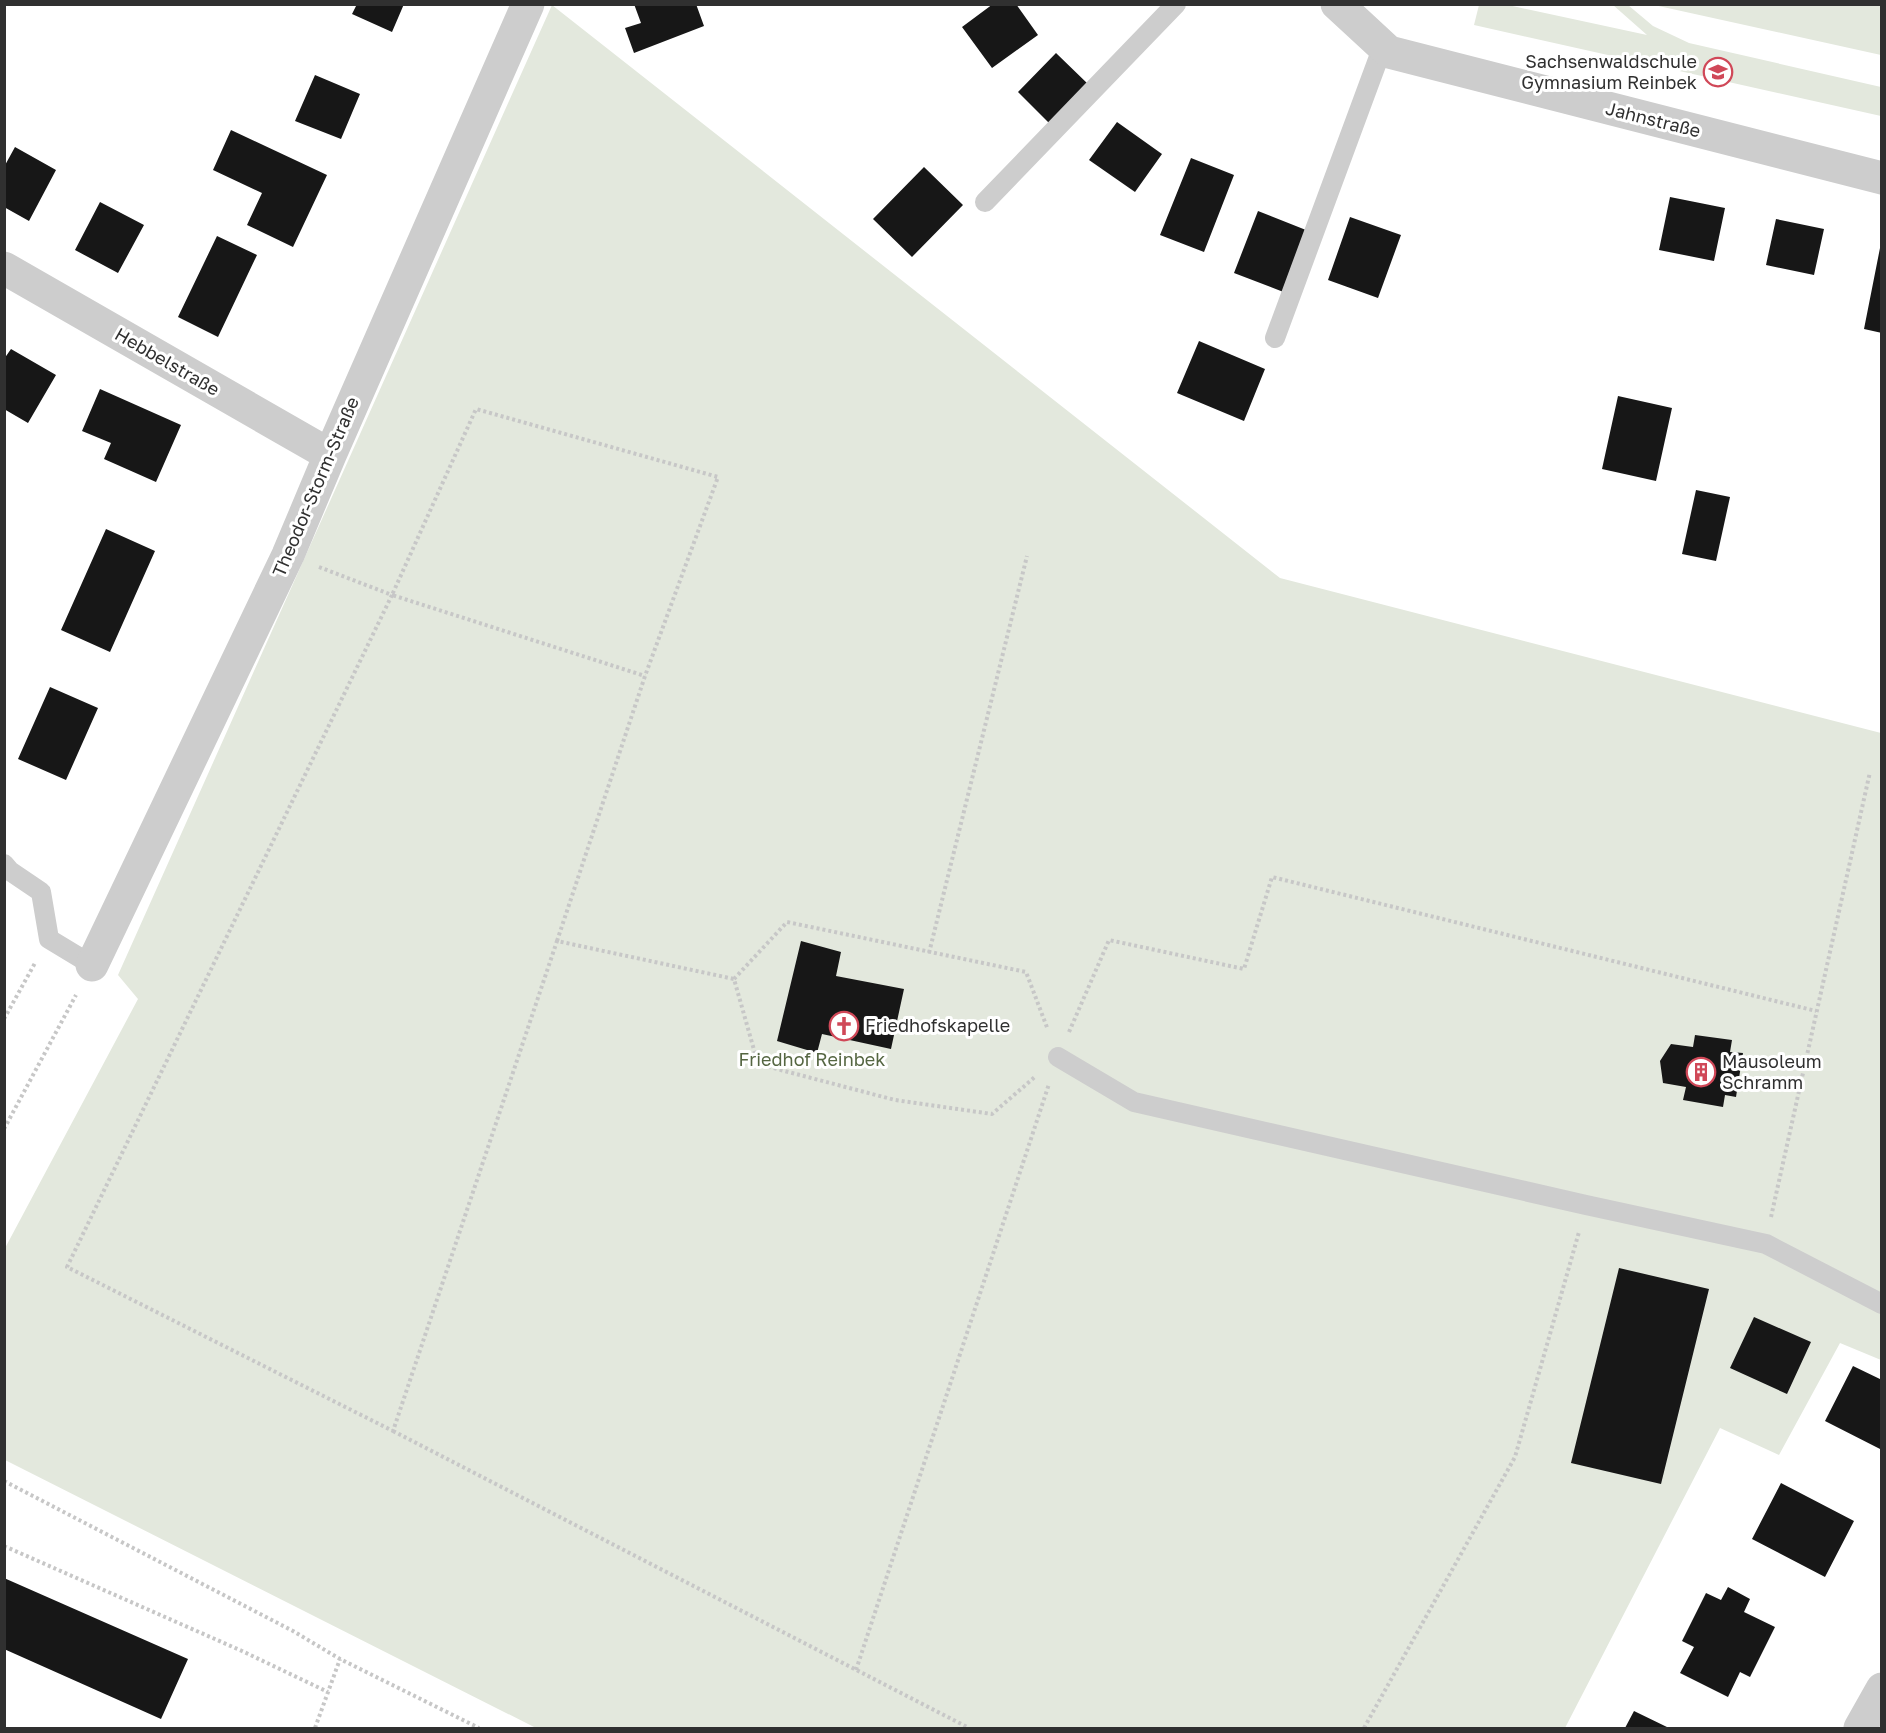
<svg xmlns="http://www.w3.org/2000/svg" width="1886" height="1733" viewBox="0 0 1886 1733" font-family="'Golos Text',sans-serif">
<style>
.green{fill:#e3e8dd}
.building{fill:#171717}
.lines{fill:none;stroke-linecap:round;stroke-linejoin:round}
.path{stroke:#c7c7c7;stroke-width:4;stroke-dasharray:3 3;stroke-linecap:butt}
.lane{stroke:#cdcdcd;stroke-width:20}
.street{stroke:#cdcdcd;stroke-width:33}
.labels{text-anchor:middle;stroke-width:6;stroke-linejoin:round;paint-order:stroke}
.poi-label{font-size:18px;fill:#303030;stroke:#fff;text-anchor:start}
.street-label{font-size:18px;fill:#303030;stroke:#fff}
.park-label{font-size:18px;fill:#556642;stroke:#fff}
</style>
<rect width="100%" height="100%" fill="#fff"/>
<path class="green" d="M552 5 1280 578 1881 733V1360L1840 1343 1779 1455 1720 1428 1565 1728H536L5 1460 4 1250 138 999 118 975Z
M1479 5H1508L1647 35 1613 5H1628L1653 26 1689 43 1881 87V116L1474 25Z
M1654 5H1881V55Z"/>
<path class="building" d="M357 4H404L392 32 352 14Z
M634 4H696L704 26 634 53 625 28 641 23Z
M993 4H1016L1038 35 992 68 962 27Z
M1056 53 1090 86 1052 126 1018 92Z
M315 75 360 94 341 139 295 121Z
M1117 122 1162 154 1135 192 1089 160Z
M231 130 327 175 293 247 247 225 262 193 213 170Z
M15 147 56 170 29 221 4 207V167Z
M1191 158 1234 175 1204 252 1160 235Z
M924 167 963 205 912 257 873 219Z
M1670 197 1725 208 1714 261 1659 250Z
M100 202 144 225 118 273 75 250Z
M1258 211 1311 232 1286 293 1234 273Z
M1350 217 1401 235 1378 298 1328 280Z
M1776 219 1824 229 1814 275 1766 265Z
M217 236 257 255 218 337 178 317Z
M1880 248H1882V333L1864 329Z
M1199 341 1265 369 1244 421 1177 393Z
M11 349 56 375 28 423 4 409V359Z
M100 389 181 425 156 482 104 459 111 443 82 431Z
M1618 396 1672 408 1656 481 1602 469Z
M1696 490 1730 497 1716 561 1682 554Z
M106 529 155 551 110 652 61 630Z
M50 687 98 708 66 780 18 759Z
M801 941 841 952 836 976 904 989 891 1049 822 1034 817 1053 777 1041Z
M1695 1035 1732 1040 1730 1052 1743 1053 1736 1097 1725 1095 1723 1107 1683 1100 1686 1087 1663 1083 1660 1061 1671 1044 1693 1047Z
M1619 1268 1709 1289 1661 1484 1571 1463Z
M1754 1317 1811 1342 1787 1394 1730 1368Z
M1853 1366 1882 1380V1450L1825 1421Z
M1781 1483 1854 1521 1825 1577 1752 1539Z
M4 1578 188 1659 161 1719 4 1649Z
M1728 1587 1750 1599 1744 1612 1775 1627 1750 1677 1740 1672 1728 1697 1680 1673 1694 1647 1682 1641 1706 1593 1721 1600Z
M1634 1711 1669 1728H1625Z"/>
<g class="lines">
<path class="path" d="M319 567 392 595 67 1267 393 1431 557 941 734 979 758 1064 895 1100 992 1114 1036 1076
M557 941 645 676 718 477 476 409 392 595 645 676
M929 953 1027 556
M734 979 787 922 1026 972 1048 1030
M4 1019 35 963
M1069 1032 1109 940 1244 969 1272 877 1816 1011
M4 1129 76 995
M1771 1217 1870 772
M393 1431 969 1728
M4 1481 293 1631 340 1659 479 1728
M4 1546 242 1651 328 1692
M856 1670 1049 1084
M315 1728 340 1659
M1364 1728 1515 1457 1579 1232"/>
<path class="lane" d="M985 202 1176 4
M1275 338 1383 46
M4 864 10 871 41 892 49 939 92 965
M1058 1057 1134 1102 1586 1205 1766 1244 1882 1304"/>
<path class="street" d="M1337 4 1389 52 1882 178
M4 268 330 455
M92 965 288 555 330 455 528 4
M1860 1728 1882 1689"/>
</g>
<defs>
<g id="school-ring" transform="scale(1.5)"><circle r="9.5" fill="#fff" stroke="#d04858" stroke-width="1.5"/><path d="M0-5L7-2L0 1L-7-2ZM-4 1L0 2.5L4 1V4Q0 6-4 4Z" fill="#d04858"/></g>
<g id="church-ring" transform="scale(1.5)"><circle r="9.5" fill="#fff" stroke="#d04858" stroke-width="1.5"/><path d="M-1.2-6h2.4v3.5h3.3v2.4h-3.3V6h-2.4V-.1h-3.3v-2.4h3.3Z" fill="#d04858"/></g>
<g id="building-ring" transform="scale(1.5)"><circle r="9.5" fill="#fff" stroke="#d04858" stroke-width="1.5"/><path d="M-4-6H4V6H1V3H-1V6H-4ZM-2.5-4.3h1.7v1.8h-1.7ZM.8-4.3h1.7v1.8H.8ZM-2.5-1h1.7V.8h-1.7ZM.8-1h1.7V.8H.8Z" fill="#d04858"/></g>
</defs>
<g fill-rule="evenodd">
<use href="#school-ring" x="1718" y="72"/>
<use href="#church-ring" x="844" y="1026"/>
<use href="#building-ring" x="1701" y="1072"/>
</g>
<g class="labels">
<g class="poi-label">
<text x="1697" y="68" text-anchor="end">Sachsenwaldschule<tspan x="1697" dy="21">Gymnasium Reinbek</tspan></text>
<text x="865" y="1032">Friedhofskapelle</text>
<text x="1722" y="1068">Mausoleum<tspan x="1722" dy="21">Schramm</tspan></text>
</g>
<g class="street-label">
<text transform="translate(1653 120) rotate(14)" y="6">Jahnstraße</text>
<text transform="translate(167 362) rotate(30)" y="6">Hebbelstraße</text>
<text transform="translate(316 487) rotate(-67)" y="6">Theodor-Storm-Straße</text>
</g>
<g class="park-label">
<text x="812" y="1066">Friedhof Reinbek</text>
</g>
</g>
<rect width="1886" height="1733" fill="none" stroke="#303030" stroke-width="12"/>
</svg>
